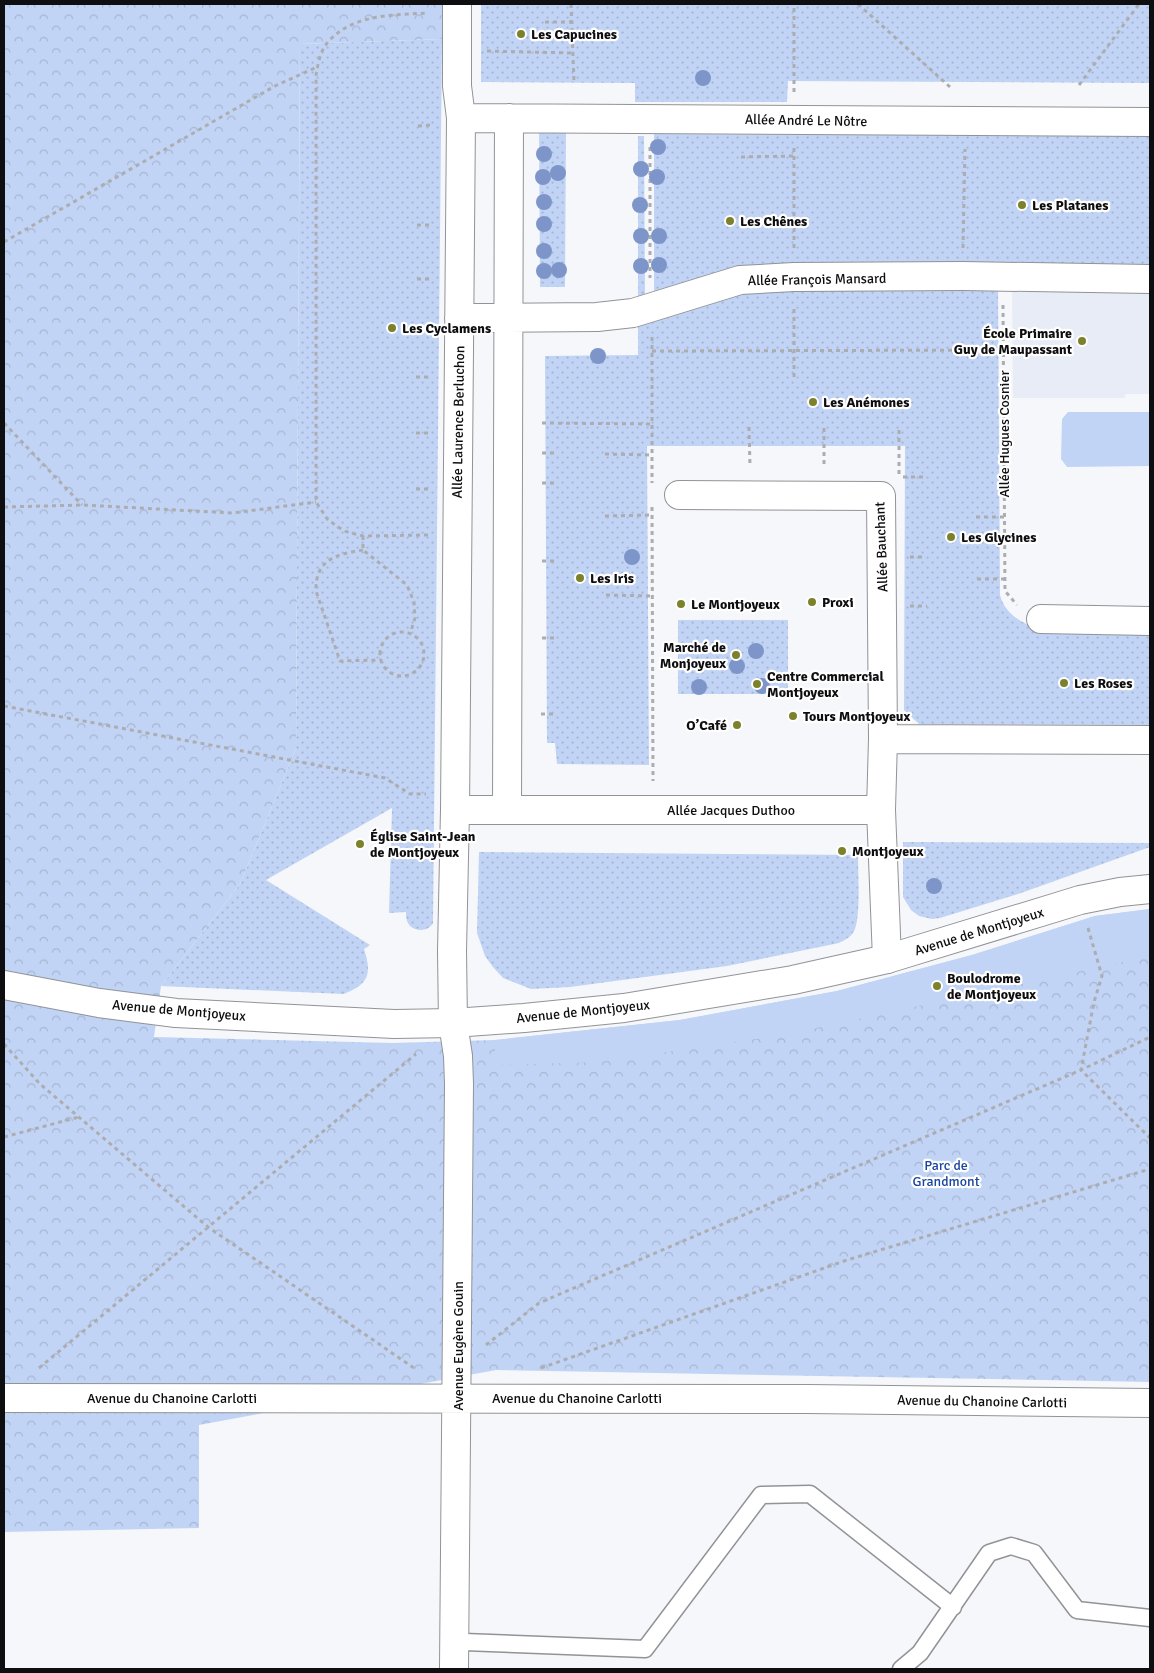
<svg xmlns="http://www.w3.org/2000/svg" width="1154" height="1673" viewBox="0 0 1154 1673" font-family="Signika,sans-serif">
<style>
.built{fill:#e7ecf7}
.green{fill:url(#green-dots)}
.forest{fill:url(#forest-crowns)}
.pitch{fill:#c2d4f5}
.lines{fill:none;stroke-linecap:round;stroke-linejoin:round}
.lane-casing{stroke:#919396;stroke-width:19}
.street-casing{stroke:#919396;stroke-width:30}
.secondary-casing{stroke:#919396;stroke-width:30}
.path{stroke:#acadb0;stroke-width:3;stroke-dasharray:4 4;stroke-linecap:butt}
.lane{stroke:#fff;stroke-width:16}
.street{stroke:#fff;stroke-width:28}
.secondary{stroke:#fff;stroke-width:28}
.tree{fill:#7d95c8}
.poi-dot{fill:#7c812c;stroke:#fff;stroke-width:2}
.labels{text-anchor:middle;stroke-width:4.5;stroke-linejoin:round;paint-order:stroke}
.poi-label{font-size:14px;font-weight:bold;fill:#0e0e10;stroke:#fff;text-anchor:start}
.street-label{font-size:14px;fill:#0e0e10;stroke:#fff}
.park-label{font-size:14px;fill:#1a45a0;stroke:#fff}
</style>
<defs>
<pattern id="green-dots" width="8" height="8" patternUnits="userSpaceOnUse" patternTransform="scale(1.25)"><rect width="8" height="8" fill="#c2d4f5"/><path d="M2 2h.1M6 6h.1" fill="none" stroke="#a6b5d1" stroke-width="1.8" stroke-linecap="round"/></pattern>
<pattern id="forest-crowns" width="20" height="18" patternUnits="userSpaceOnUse" patternTransform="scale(1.25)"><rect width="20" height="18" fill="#c2d4f5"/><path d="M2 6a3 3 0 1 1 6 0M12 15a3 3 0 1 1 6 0" fill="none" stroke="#a6b5d1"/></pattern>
</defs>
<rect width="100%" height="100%" fill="#f5f7fa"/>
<path class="built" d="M1012 285 1150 288V394H1126L1124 398H1013Z"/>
<path class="green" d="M481 4H1150V83L788 81 787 102H635V83L481 82Z
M442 39 433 923C428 933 411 932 407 921 406 918 406 915 406 912L389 913 392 808 266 880 370 945 364 949C372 974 369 984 344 994L161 986 240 884 296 748 300 44Z
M539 130 566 132 565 287H540Z
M654 134 1150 136V271L654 296Z
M638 136H644L645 295 638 297Z
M998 286 1000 595C1004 611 1016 619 1030 626L1150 630V725L919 724 904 710 905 446H647L649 765 557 764 555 743H547L545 356 638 355V322L738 291Z
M678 620H788V694H678Z
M903 842 1150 843V847L1021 893 940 918 932 919 919 916 911 910 903 897Z
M479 852 858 855C858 872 861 918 854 931 851 937 845 940 839 943L727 966 570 987 531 989 503 978 493 967 485 956 477 933Z"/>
<path class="forest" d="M4 4H443L442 39 300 44 296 748 240 884 161 986 154 1037 393 1043 495 1040 680 1020 837 991 972 955 1095 916 1150 909V1382L496 1370 199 1425V1528L4 1532Z"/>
<path class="pitch" d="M1068 412H1150V466L1067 467 1061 459 1062 419Z
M1150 909V956L789 1034 599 1062 495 1065V1040L680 1020 837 991 972 955 1095 916Z"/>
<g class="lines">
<g class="lane-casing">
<path id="lane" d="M464 1642 645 1649 761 1495 810 1494 953 1607
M901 1669 920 1653 989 1553 1011 1546 1034 1553 1077 1610 1150 1618"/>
</g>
<g class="street-casing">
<path id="street" d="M461 118 1150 122
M459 318 597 317 633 313 740 280 794 277 963 276 1150 279
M679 495 881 496 883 739
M1041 619 1150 621
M455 810 461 118 457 86V4
M507 810 509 118
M887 959 881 810 883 739 1150 740
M4 1398 808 1399 1150 1403
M454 1669 459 1084 458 1056 453 1023 452 951 455 810H881"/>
</g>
<g class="secondary-casing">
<path id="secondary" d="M4 985 99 1003 176 1013 394 1024 453 1023 524 1018 624 1008 793 980 887 959 1080 900 1120 892 1150 889"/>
</g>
<path class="path" d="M571 4 574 81
M858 4 950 87
M545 22H571
M487 51 572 53
M1079 85 1139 4
M794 92V4
M418 126 431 125
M650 147V278
M794 148V249
M741 157 794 156
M417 225H430
M4 242 275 86 317 67
M963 248 965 149
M417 279H432
M1003 305 1005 591 1017 605
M652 337V483
M652 351 1004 350
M416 377H431
M794 377V305
M4 423 82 505
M542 423 653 424
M749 427 750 466
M824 428V467
M416 433H431
M542 453H554
M605 454 652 455
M899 474V427
M903 477H925
M542 483H554
M416 489H430
M4 507 83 505 233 513 316 502
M652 507 653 781
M605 516 652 515
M976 517H1005
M428 535 363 536 344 531 328 520 316 502V75C318 64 320 51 328 42 352 14 394 15 428 13
M363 536V550L407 585 414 602 415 618 410 634
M363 550C336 554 315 560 316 591L340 661 381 660
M910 557H926
M542 561H555
M977 579H1005
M606 595 652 596
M910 606H927
M380 654a22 22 0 1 1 44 0a22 22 0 1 1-44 0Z
M542 638H555
M4 706 385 778 410 794H426
M541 714H555
M1088 928 1102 976 1094 1002 1081 1070 1150 1138
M4 1044 40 1084 208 1227 414 1368
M4 1137 79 1117
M486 1345 539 1303 1081 1070 1150 1037
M39 1368 416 1054
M541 1368 847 1260 1150 1169"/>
<use href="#lane" class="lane"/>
<use href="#street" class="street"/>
<use href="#secondary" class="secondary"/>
</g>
<g class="tree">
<circle cx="703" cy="78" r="8"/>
<circle cx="658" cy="147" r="8"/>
<circle cx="544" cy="154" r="8"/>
<circle cx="641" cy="169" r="8"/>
<circle cx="558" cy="173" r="8"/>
<circle cx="543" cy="177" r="8"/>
<circle cx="657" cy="177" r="8"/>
<circle cx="544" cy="202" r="8"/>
<circle cx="640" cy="205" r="8"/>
<circle cx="544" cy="224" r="8"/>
<circle cx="641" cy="236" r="8"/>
<circle cx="659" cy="236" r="8"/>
<circle cx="544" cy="251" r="8"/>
<circle cx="659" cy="265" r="8"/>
<circle cx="641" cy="266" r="8"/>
<circle cx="559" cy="270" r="8"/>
<circle cx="544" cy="271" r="8"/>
<circle cx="598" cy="356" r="8"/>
<circle cx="632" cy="557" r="8"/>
<circle cx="756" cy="651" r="8"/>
<circle cx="737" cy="666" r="8"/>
<circle cx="762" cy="686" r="8"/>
<circle cx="699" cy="687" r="8"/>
<circle cx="934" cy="886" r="8"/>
</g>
<g class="poi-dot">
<circle cx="521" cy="34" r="5"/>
<circle cx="1022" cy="205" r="5"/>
<circle cx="730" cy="221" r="5"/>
<circle cx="392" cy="328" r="5"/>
<circle cx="1082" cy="341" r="5"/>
<circle cx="813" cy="402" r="5"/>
<circle cx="951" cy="537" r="5"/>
<circle cx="580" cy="578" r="5"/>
<circle cx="812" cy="602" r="5"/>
<circle cx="681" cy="604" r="5"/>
<circle cx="736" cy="655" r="5"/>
<circle cx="1064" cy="683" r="5"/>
<circle cx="757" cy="684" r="5"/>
<circle cx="793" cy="716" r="5"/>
<circle cx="737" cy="725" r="5"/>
<circle cx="360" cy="844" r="5"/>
<circle cx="842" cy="851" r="5"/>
<circle cx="937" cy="986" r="5"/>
</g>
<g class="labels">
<g class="poi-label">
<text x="531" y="39">Les Capucines</text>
<text x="1032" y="210">Les Platanes</text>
<text x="740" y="226">Les Chênes</text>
<text x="402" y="333">Les Cyclamens</text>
<text x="1072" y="338" text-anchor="end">École Primaire<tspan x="1072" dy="16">Guy de Maupassant</tspan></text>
<text x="823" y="407">Les Anémones</text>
<text x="961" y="542">Les Glycines</text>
<text x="590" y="583">Les Iris</text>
<text x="822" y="607">Proxi</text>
<text x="691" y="609">Le Montjoyeux</text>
<text x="726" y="652" text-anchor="end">Marché de<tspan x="726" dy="16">Monjoyeux</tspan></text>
<text x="767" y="681">Centre Commercial<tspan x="767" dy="16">Montjoyeux</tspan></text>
<text x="1074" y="688">Les Roses</text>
<text x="803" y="721">Tours Montjoyeux</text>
<text x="727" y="730" text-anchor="end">O’Café</text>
<text x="370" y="841">Église Saint-Jean<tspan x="370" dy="16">de Montjoyeux</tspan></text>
<text x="852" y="856">Montjoyeux</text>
<text x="947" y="983">Boulodrome<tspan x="947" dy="16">de Montjoyeux</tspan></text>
</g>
<g class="street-label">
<text transform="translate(806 120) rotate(1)" y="5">Allée André Le Nôtre</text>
<text transform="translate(817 279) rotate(-1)" y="5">Allée François Mansard</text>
<text transform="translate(458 422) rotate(-89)" y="5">Allée Laurence Berluchon</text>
<text transform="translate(1004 434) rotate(-90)" y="5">Allée Hugues Cosnier</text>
<text transform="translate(881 547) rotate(-92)" y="5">Allée Bauchant</text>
<text x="731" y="815">Allée Jacques Duthoo</text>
<text transform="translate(979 931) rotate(-17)" y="5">Avenue de Montjoyeux</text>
<text transform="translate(179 1010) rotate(5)" y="5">Avenue de Montjoyeux</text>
<text transform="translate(583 1011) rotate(-6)" y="5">Avenue de Montjoyeux</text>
<text transform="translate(458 1346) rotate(-90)" y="5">Avenue Eugène Gouin</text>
<text x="172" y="1403">Avenue du Chanoine Carlotti</text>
<text x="577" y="1403">Avenue du Chanoine Carlotti</text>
<text transform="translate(982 1401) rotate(1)" y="5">Avenue du Chanoine Carlotti</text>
</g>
<g class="park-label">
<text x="946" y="1170">Parc de<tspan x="946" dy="16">Grandmont</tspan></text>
</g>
</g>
<rect width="1154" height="1673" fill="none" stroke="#0e0e10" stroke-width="10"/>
</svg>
